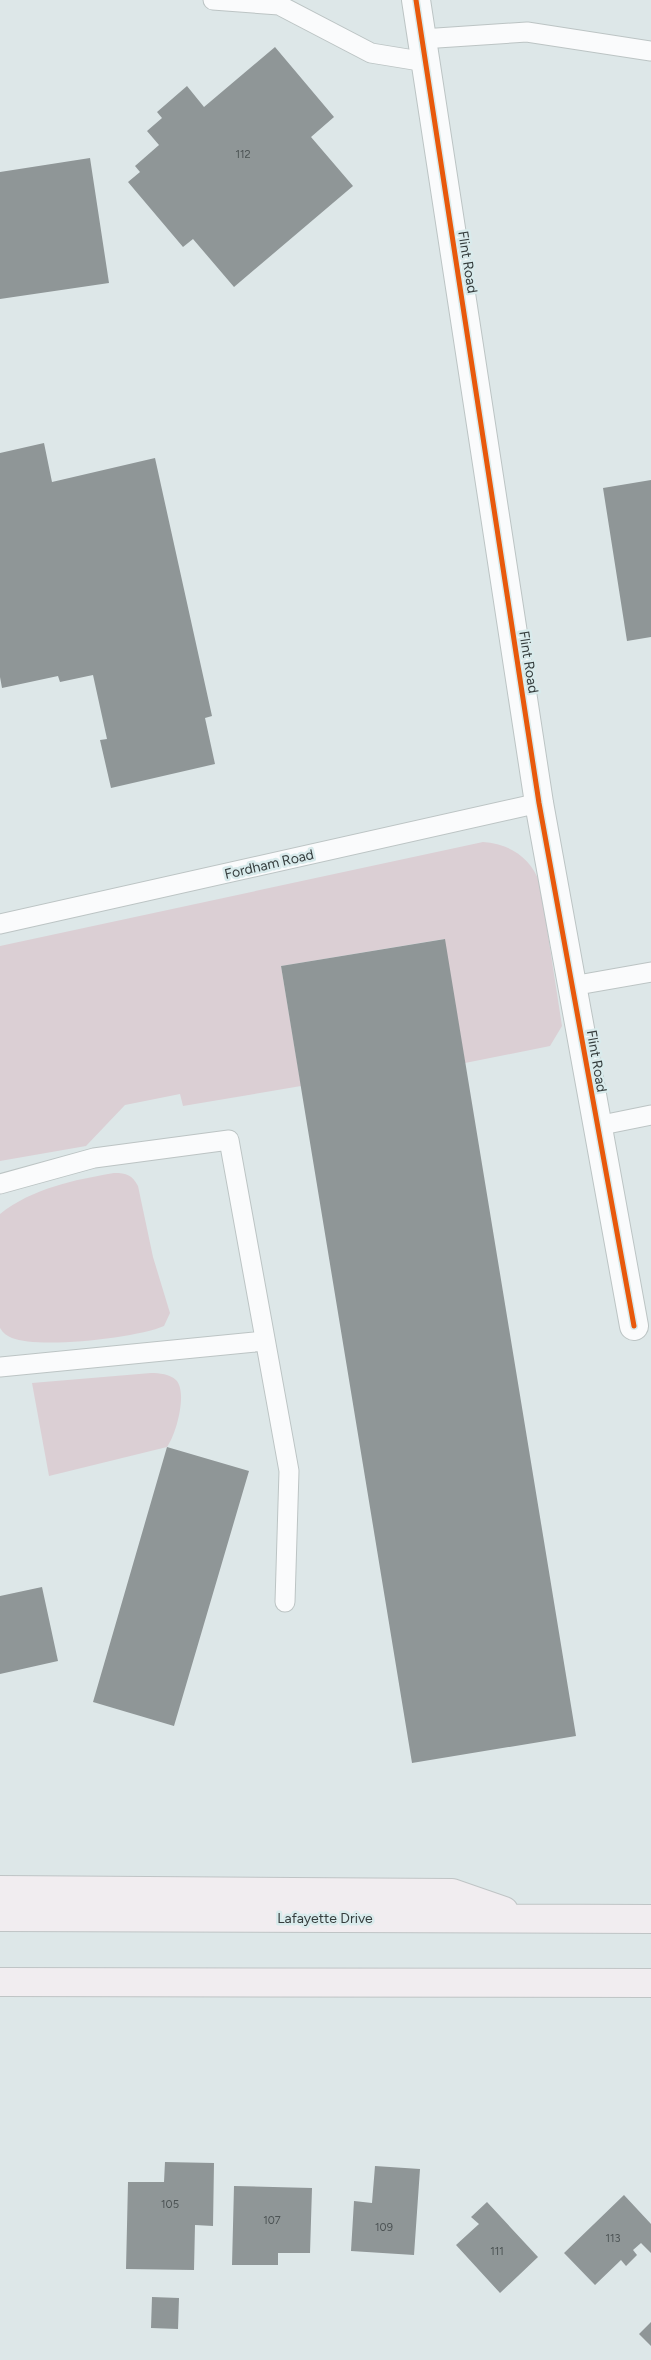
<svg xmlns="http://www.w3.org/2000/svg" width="651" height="2360" viewBox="0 0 651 2360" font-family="Figtree,sans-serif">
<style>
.green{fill:#dbcfd4}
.building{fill:#8f9697}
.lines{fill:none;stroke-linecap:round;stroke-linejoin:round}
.service-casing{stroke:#bcc4c4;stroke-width:21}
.minor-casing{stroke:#bcc4c4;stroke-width:30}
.primary-casing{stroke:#bfc4c5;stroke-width:30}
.service{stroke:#fafbfc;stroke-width:19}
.minor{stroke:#fafbfc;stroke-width:28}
.primary{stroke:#f1edf0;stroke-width:28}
.cycleway-casing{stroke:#d9ebec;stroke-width:8}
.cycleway{stroke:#e8590c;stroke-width:5}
.labels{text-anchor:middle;stroke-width:5;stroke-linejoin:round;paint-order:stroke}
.number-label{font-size:11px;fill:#4c5354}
.street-label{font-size:14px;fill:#353d3d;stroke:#d9ebec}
</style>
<rect width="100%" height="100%" fill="#dde7e8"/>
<path class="green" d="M483 842C510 844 530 857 540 883L562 1026 550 1046 465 1063 444 939 281 966 301 1086 183 1106 180 1094 125 1105 86 1146 0 1161V946Z
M114 1173C127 1173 132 1175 138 1186L153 1257 170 1313 164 1326C137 1338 39 1349 12 1338 7 1336 3 1333 0 1328V1214C33 1188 74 1180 114 1173Z
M151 1373C159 1373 170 1374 176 1380 188 1392 176 1435 167 1447L49 1476 32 1383Z"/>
<path class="building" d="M275 47 334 117 311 137 353 186 234 287 193 239 183 247 128 182 140 172 135 166 159 145 147 131 162 118 157 112 187 86 204 107Z
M90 158 109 283 0 299V172Z
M44 443 52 482 155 458 212 716 205 718 215 764 111 788 100 740 107 739 93 675 60 682 58 676 2 688 0 677V453Z
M651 480V637L627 641 603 488Z
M445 939 576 1736 412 1763 281 966Z
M167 1447 249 1471 174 1726 93 1702Z
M42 1587 58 1661 0 1674V1596Z
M165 2162 214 2163 213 2226 195 2225 194 2270 126 2269 128 2182H164Z
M375 2166 420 2169 414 2255 351 2251 354 2201 372 2203Z
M234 2186 312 2188 310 2253H278V2265H232Z
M624 2195 651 2224V2253L641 2243 633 2250 637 2255 626 2266 621 2260 595 2285 564 2253Z
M487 2202 538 2257 500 2293 456 2245 479 2224 471 2217Z
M152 2297 179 2298 178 2329 151 2328Z
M651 2322V2346L639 2334Z"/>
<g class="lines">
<g class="service-casing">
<path id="service" d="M213 0 279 5 371 53 426 62
M422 39 527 32 651 51
M0 924 539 803
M572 986 651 972
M597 1126 651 1115
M0 1184 94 1158 229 1140 289 1471 285 1602
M0 1367 265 1341"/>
</g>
<g class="minor-casing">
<path id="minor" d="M416 0 539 803 634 1326"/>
</g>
<g class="primary-casing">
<path id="primary" d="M0 1890 452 1893 504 1911
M0 1917 651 1919
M0 1982 651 1983"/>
</g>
<use href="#service" class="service"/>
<use href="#minor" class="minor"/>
<use href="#primary" class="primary"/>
<g class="cycleway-casing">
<path id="cycleway" d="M416 0 539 803 634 1326"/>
</g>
<use href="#cycleway" class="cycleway"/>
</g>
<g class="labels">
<g class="number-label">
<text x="243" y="158">112</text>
<text x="170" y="2208">105</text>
<text x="272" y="2224">107</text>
<text x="384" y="2231">109</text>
<text x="613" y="2242">113</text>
<text x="497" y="2255">111</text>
</g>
<g class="street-label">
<text transform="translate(468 262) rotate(81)" y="5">Flint Road</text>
<text transform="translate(529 662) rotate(81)" y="5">Flint Road</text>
<text transform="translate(269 864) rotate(-13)" y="5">Fordham Road</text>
<text transform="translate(597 1061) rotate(80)" y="5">Flint Road</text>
<text x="325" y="1923">Lafayette Drive</text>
</g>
</g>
</svg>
